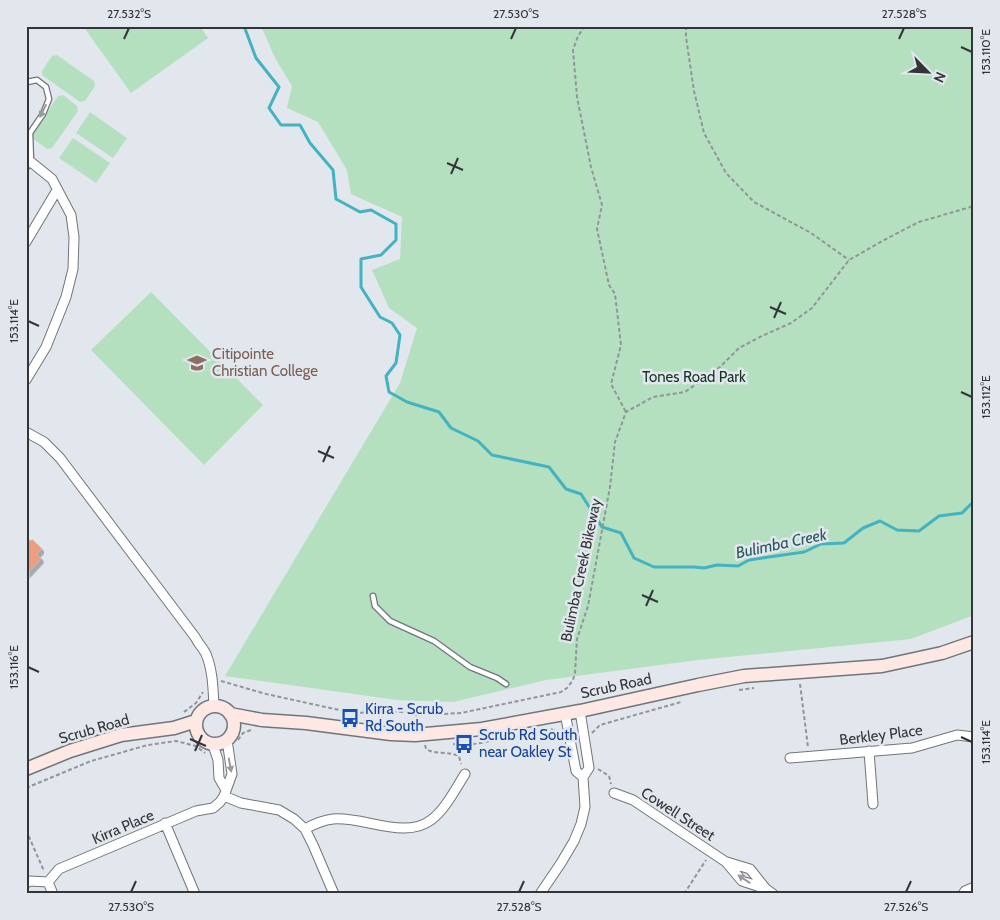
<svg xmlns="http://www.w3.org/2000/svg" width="1000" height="920" viewBox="0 0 1000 920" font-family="Cabin,sans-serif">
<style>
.green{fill:#b4e0c0}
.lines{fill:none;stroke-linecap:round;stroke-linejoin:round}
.stream{stroke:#43b2c1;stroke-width:3}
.building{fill:#ec9e83;filter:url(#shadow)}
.lane-casing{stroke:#70757b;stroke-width:7}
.street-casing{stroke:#70757b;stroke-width:11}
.secondary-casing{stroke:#70757b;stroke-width:15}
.path{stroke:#919599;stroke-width:2;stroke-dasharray:4 2.5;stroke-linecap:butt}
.lane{stroke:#fff;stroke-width:4.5}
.street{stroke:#fff;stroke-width:9}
.secondary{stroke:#fee8e4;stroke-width:12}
.oneway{fill:#999a9b}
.ticks{fill:none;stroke:#333537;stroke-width:2}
.labels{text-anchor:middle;stroke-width:5;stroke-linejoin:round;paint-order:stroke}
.education-label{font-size:15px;fill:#785e54;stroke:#e1e7ed;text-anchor:start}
.park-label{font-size:15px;fill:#153420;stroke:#e1e7ed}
.street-label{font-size:15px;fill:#333537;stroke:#e1e7ed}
.transit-label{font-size:15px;fill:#164399;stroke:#e1e7ed;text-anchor:start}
.water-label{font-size:16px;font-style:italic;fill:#29585e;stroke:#e1e7ed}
.neatline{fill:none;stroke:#333537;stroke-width:2}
.ticks-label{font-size:12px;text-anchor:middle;fill:#333537}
</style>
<defs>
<filter id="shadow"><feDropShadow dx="3.5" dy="3.5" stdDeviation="0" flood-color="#0004"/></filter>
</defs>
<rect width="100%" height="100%" fill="#e1e7ed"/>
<path class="green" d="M83 26H200L208 38 131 93Z
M261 26H974V615L911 639 698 660 546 680 453 702 397 700 225 676 400 383 417 328 389 308 372 270 400 259 402 217 351 194 347 170 318 122 287 108 292 86 275 58Z
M57 55 94 81 95 86 85 101 80 102 42 75V71L52 56Z
M63 95 77 106 78 111 52 148 47 149 32 138V134L58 96Z
M90 112 127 138 113 158 76 133Z
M73 138 110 163 96 183 59 158Z
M151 292 263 405 204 465 91 350Z"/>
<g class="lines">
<path class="stream" d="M244 26 256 58 279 87 269 108 281 125H300L310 143 333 170 336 199 360 212 371 210 396 224V240L381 255 361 259V287L380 317 392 323 400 335 396 363 386 376 389 392 407 402 439 412 451 428 478 441 492 455 549 467 566 489 581 494 602 527 621 533 634 558 654 567H694L704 568 717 565 738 566 749 560 804 552 821 544 844 543 863 528 880 521 897 530 919 531 939 516 962 513 972 503 974 499"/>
</g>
<path class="building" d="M26 537 31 541 32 539 42 549 37 554 41 559 26 575Z"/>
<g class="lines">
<g class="lane-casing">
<path id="lane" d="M26 83 27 82 37 80 46 87 49 99 43 114 30 133 31 162 26 168
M373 596 375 606 390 621 434 641 470 667 497 678 506 684"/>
</g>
<g class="street-casing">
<path id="street" d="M26 158 52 179 71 215 74 237 73 269 66 297 46 347 26 380
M26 242 57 190
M26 432 44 442 60 458 195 637C198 643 203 648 206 654 213 671 213 689 214 706
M565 713 576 771 583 777
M213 745 218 760 219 778 226 790
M869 751 873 804
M790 758 912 748 957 735 974 737
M614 793 633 800 726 862 742 881 766 889 773 894
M224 796 241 803 279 810 294 819 305 829 313 845 334 894
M165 823 195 894
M305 829C314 824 323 820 333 819 363 816 405 840 431 820 445 810 456 788 465 774
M727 862 750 869 766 889
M48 882 53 894
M26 883 30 881 48 882 59 869 196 811 213 808 220 802 224 796 232 774 227 740
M540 894 561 863 574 841 581 824 585 807 583 777 589 768 580 711
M963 894 965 891 974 887"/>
</g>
<g class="secondary-casing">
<path id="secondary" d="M196 725a19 19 0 1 1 38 0a19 19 0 1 1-38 0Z
M230 714 262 720 306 723 391 734 415 735 482 729 580 711 698 685 744 676 882 666 942 653 974 642
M26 769 70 751 121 735 174 728 196 721"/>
</g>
<path class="path" d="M585 26 578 36 573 50 577 97 591 167 602 205 597 229 609 285 615 294 621 345 611 384 626 412
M686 26V37L694 91 704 133 726 173 754 202 811 233 849 260
M221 681 266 694 344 711 356 713 385 711 403 712 417 710 443 714 461 713 561 692 567 688 573 680 575 673 577 639 588 606 610 487 615 442 626 412 653 397 685 392 720 367 739 348 762 336 791 323 812 308 849 260 884 240 919 222 974 206
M800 684 808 747
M739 690 754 688
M184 712 196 703 203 692
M416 723 417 710
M551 729 557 732 559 735
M592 733 600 725 681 702
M238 740 243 733 251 730
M453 744C469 746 484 743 500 738
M425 745 426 749C435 755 448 751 459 756L461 764
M598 769 609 776 611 784
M26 788 91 761 148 745 176 741 196 746 205 753
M26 830 44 871
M684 894 706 860"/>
<use href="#lane" class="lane"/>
<use href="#street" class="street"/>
<use href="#secondary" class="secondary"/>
</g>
<defs><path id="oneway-solid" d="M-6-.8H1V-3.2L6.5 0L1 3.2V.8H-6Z" transform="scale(1.25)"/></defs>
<g class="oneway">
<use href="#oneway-solid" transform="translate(43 111) rotate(116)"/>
<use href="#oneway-solid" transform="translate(230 765) rotate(80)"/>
<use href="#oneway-solid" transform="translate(744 879) rotate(-147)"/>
</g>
<path class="ticks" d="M124 39 129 28M511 39 516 28M899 39 904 28M961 47 972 52M447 163 463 170M451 174 458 158M770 307 786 314M774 318 781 302M28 321 39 326M961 392 972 397M318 451 334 458M323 462 330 446M642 595 658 602M646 606 653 590M28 667 39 672M961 737 972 742M190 739 206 746M195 751 202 735M131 892 136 881M519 892 524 881M906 892 911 881"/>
<defs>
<g id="school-bare" transform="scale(1.5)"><path d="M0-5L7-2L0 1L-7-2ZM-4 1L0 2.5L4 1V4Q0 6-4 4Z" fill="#8d6e63" stroke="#e1e7ed" stroke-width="2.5" paint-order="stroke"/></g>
<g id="bus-bare" transform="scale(1.5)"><path d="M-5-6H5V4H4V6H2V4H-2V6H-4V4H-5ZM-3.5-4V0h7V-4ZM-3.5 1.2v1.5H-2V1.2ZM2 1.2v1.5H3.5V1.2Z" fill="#1a4fb4" stroke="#e1e7ed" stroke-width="2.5" paint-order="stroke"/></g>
</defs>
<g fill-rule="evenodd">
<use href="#school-bare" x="197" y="363"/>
<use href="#bus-bare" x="350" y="718"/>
<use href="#bus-bare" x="464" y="744"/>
</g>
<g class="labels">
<g class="education-label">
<text x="212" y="359">Citipointe<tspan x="212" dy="17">Christian College</tspan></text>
</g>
<g class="park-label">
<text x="694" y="382">Tones Road Park</text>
</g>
<g class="street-label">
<text transform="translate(581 570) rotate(-78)" y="5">Bulimba Creek Bikeway</text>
<text transform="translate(616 686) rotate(-12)" y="5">Scrub Road</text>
<text transform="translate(94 729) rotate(-16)" y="5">Scrub Road</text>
<text transform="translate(881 735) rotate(-7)" y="5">Berkley Place</text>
<text transform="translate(678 814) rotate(33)" y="5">Cowell Street</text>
<text transform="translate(123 827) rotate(-23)" y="5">Kirra Place</text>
</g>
<g class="transit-label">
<text x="365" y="714">Kirra - Scrub<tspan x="365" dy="17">Rd South</tspan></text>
<text x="479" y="740">Scrub Rd South<tspan x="479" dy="17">near Oakley St</tspan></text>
</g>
<g class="water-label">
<text transform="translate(781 543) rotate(-12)" y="6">Bulimba Creek</text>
</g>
</g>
<rect width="1000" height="920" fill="none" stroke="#e1e7ed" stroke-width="55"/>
<g transform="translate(928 72) rotate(114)" stroke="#e1e7ed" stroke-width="4" paint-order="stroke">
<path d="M0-4L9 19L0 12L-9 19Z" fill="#333537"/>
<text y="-8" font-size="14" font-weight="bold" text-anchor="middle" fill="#333537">N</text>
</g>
<rect x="28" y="28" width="944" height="864" class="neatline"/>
<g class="ticks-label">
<text x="129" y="18">27.532°S</text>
<text x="516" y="18">27.530°S</text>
<text x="904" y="18">27.528°S</text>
<text transform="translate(986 52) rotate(-90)" y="4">153.110°E</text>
<text transform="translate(14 321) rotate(-90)" y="4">153.114°E</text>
<text transform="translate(986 397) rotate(-90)" y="4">153.112°E</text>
<text transform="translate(14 667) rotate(-90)" y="4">153.116°E</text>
<text transform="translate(986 742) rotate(-90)" y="4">153.114°E</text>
<text x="131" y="911">27.530°S</text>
<text x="519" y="911">27.528°S</text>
<text x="906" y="911">27.526°S</text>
</g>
</svg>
